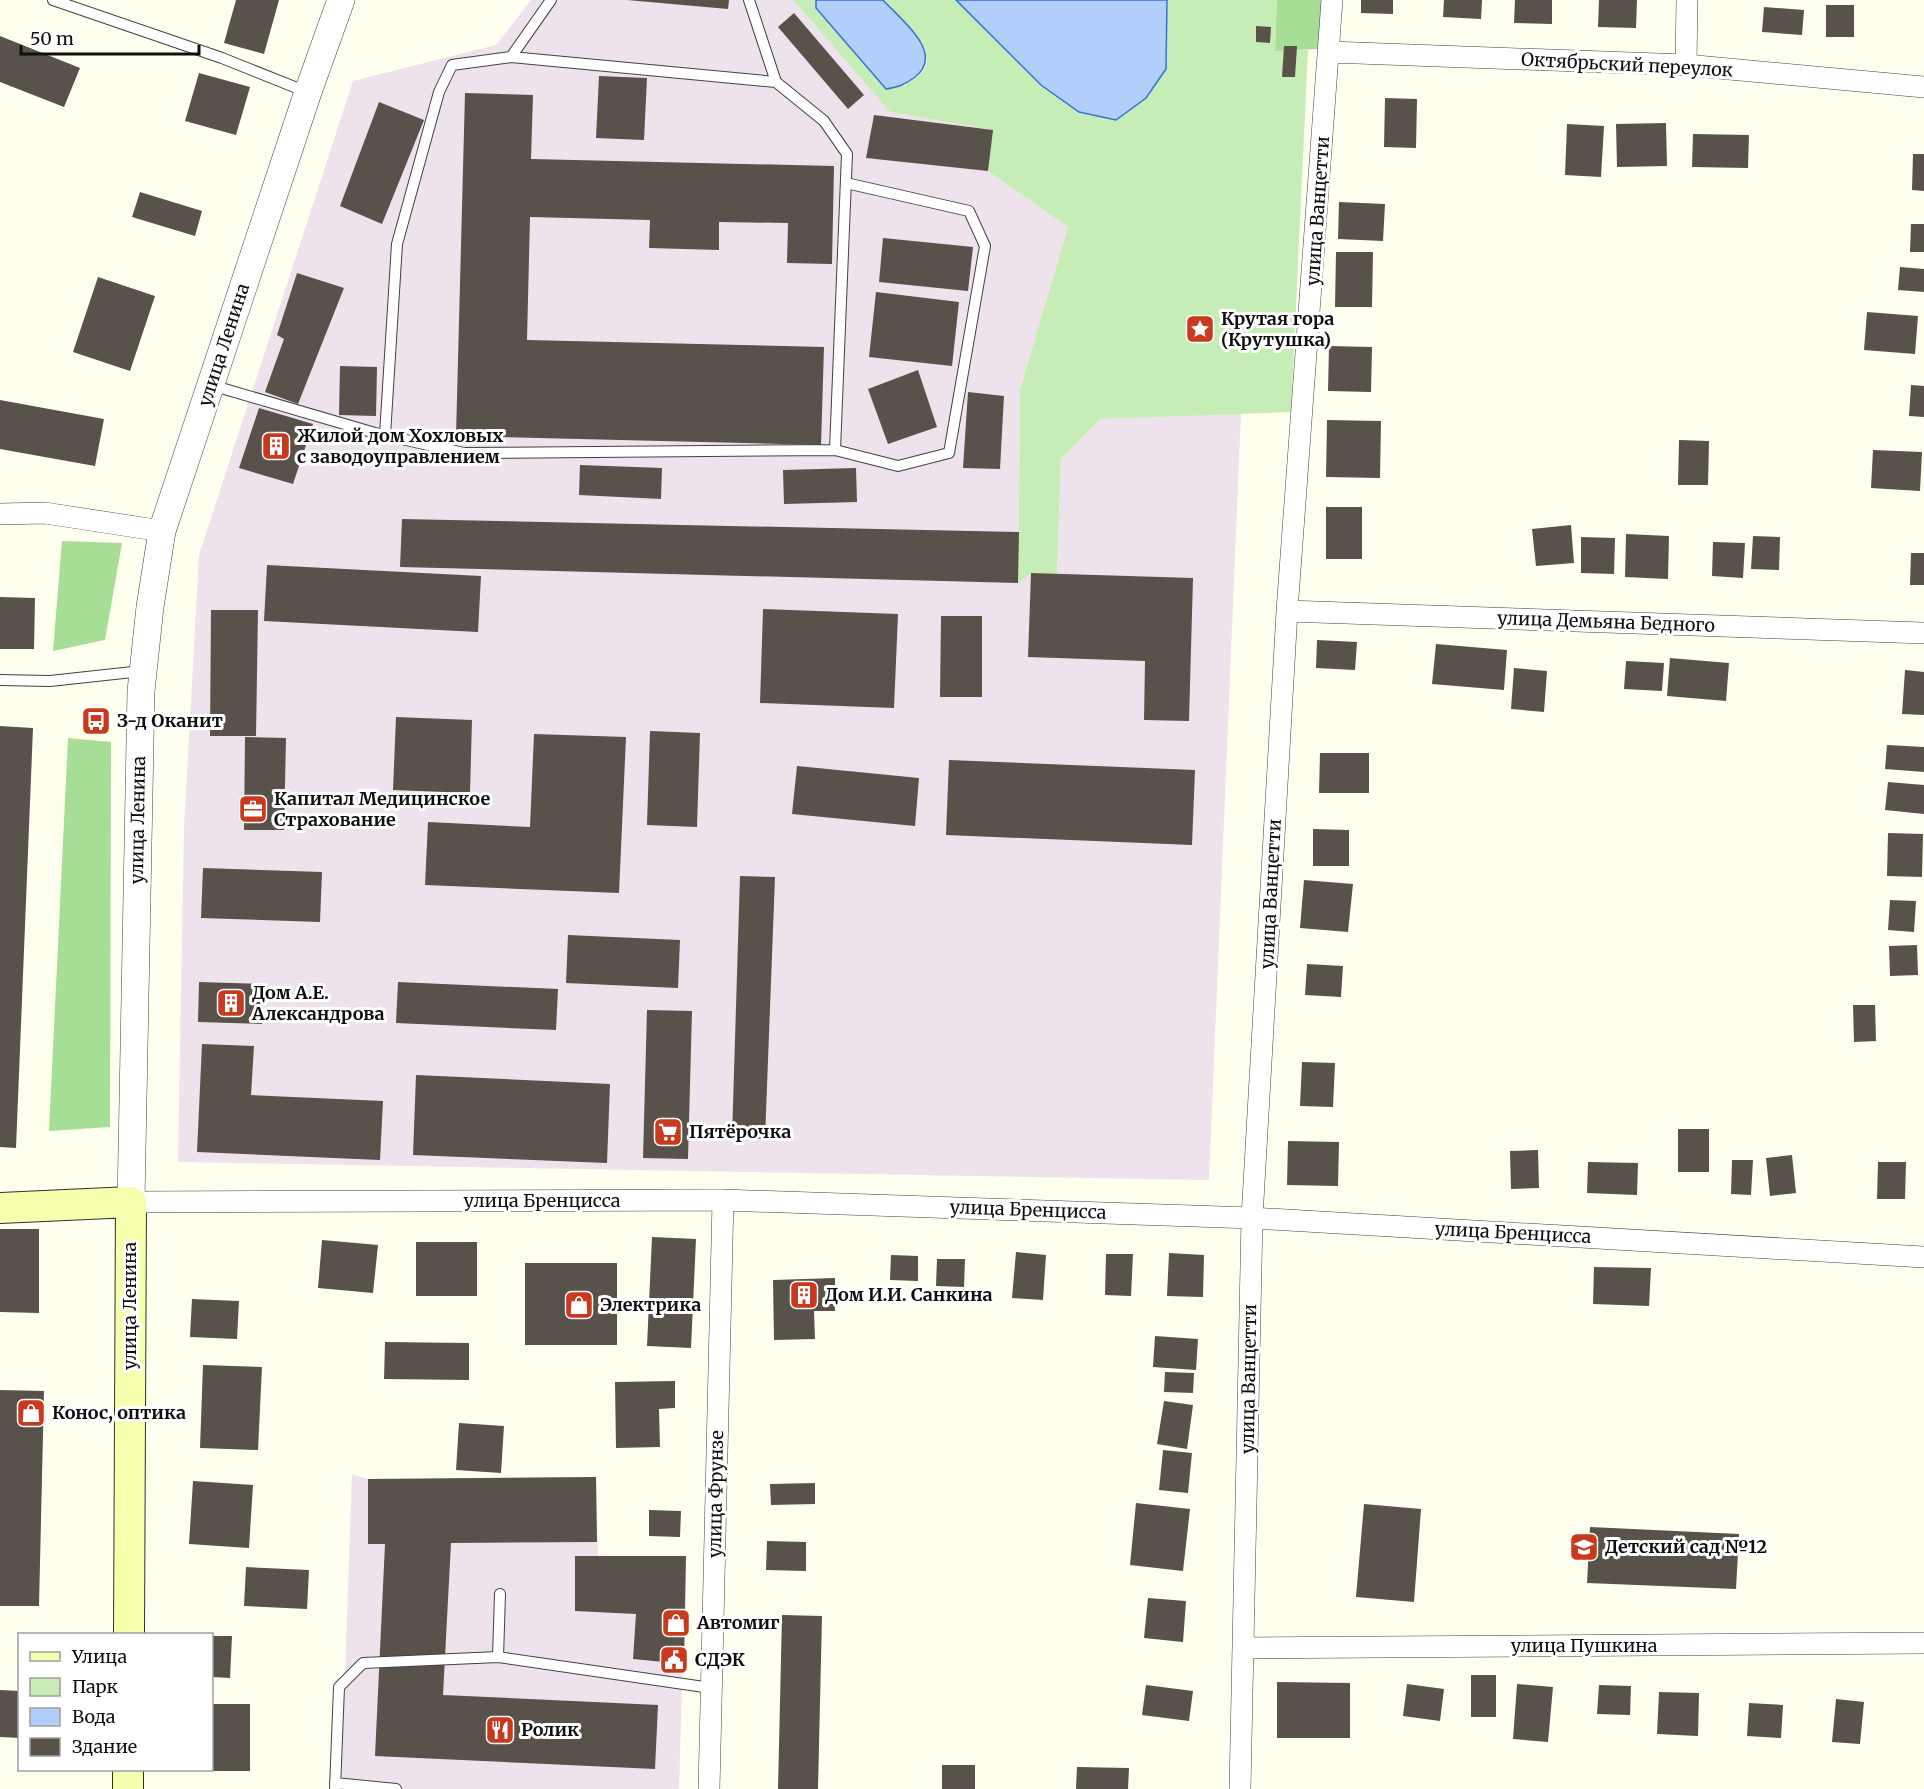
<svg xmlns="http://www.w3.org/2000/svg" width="1924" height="1789" viewBox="0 0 1924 1789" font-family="Merriweather,serif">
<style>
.industrial{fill:#eee2ec}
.green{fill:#c7edb6}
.forest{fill:#a6de95}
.water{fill:#b1cffa;stroke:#3372d6;stroke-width:1.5}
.building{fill:#58524a}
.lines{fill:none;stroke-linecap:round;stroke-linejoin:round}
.service-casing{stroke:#414141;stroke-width:12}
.minor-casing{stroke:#414141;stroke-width:22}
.tertiary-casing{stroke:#414141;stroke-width:28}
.secondary-casing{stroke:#303030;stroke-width:32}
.service{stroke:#fff;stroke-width:10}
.minor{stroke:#fff;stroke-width:21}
.tertiary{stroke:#fff;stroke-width:27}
.secondary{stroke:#f6ffab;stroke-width:30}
.labels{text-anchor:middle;stroke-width:6;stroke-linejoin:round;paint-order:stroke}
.street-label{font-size:18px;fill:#0e0e0e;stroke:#fff}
.poi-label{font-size:18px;font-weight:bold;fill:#0e0e0e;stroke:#fff;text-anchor:start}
</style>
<rect width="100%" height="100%" fill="#fffff0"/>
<path class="industrial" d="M531 0H793L890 112 993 130 988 171 1068 227 1020 389 1018 582 1031 573 1057 574 1061 459 1100 419 1241 413 1209 1180 178 1162 184 828 199 555 353 81 496 45Z
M352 1474 368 1479 596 1477 598 1556H686L679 1789H341Z"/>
<path class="green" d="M793 0H816V8L904 86C910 81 922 75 925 68 935 43 898 16 883 0H956L1041 85 1166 4 1167 0H1277L1275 51 1308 50 1291 412 1100 419 1061 459 1057 574 1031 573 1018 583 1020 389 1068 227 988 171 992 130 890 112Z"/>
<path class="forest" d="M1277 0H1322L1319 49 1275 51Z
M62 541 122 543 105 640 53 651Z
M68 738 111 742 110 1127 49 1131Z"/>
<path class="water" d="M816 0H883C900 19 946 53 915 77 905 85 898 87 886 89L816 8Z
M956 0H1167L1166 69 1146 98 1116 120 1079 112 1041 85Z"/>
<path class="building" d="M236 0H279L264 54 224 43Z
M627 0H729L728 9Z
M1361 0H1393V14L1361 13Z
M1444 0H1482L1481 19 1443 17Z
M1515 0H1552V24L1514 23Z
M1599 0H1637L1636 28 1598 27Z
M1826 5H1854V37H1826Z
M1764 7 1804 10 1802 35 1762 32Z
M794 13 864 95 848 109 778 27Z
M1256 26 1271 27 1270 43 1256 42Z
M0 36 80 68 64 107 0 82Z
M1284 46H1297L1295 77H1282Z
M199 73 250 87 236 135 185 121Z
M599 76 647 78 644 140 596 138Z
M465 93 533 95 531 159 834 166 832 264 787 263 788 223 719 222V250L649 248 650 220 530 217 527 340 824 347 821 445 456 436Z
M1385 98 1417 99 1416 148 1384 147Z
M379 102 424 120 382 224 340 206Z
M874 115 993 130 988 171 866 158Z
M1666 123 1667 166 1617 167 1616 124Z
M1567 124 1604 126 1601 177 1565 175Z
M1693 134 1749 135 1748 168 1692 167Z
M1913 154H1924V191L1912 190Z
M140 192 202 211 195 236 132 217Z
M1339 202 1385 204 1383 241 1338 239Z
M1911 224H1924V252H1910Z
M883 238 973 247 968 291 879 282Z
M1336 252H1373L1372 307H1335Z
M1900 267 1924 269V292L1898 290Z
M297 273 344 288 298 404 265 392 284 339 277 335Z
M98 277 155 296 130 371 73 352Z
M876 292 959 302 952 366 869 357Z
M1867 312 1918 316 1915 354 1864 350Z
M1329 346 1372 347 1371 392 1328 391Z
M340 366 377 367 376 416 339 415Z
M918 370 937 427 888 444 868 389Z
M1911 385 1924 386V417L1909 416Z
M968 392 1004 396 1000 469 963 468Z
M0 400 104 419 95 466 0 449Z
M259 408 313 424 293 484 239 468Z
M1327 420 1381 421 1380 478 1326 477Z
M1679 440 1709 441 1708 485H1678Z
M1873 450 1922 452 1920 491 1871 488Z
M580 465 662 468 661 499 579 495Z
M856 468 857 502 784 504 783 470Z
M1326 507H1362V559H1326Z
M402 519 1019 532 1018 583 400 567Z
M1571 525 1574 563 1536 566 1532 529Z
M1626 534 1669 536 1668 579 1625 577Z
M1753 536 1780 537 1779 570 1751 569Z
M1581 537 1615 538 1614 574 1581 573Z
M1713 542 1745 543 1743 578 1712 576Z
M1911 553H1924V585H1910Z
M267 565 481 576 478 632 264 621Z
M1031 573 1193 578 1189 721 1144 720 1145 661 1028 657Z
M0 597 35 598 34 649H0Z
M763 609 898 614 894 708 760 703Z
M211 610H258L256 736H210Z
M941 616H982V697H940Z
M1317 640 1357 642 1355 670 1316 668Z
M1436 644 1507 650 1504 690 1432 684Z
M1670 658 1729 663 1726 701 1667 696Z
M1626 661 1664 663 1662 691 1624 689Z
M1514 668 1547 671 1544 712 1511 709Z
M1905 670 1924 672V715L1902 714Z
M396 717 472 720 470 793 393 790Z
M0 726 33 728 16 1148 0 1147Z
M650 731 700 733 697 827 647 825Z
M534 734 626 737 619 893 425 885 428 822 530 827Z
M245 737 286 738 284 830H244Z
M1887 745 1924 747V772L1885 769Z
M1320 753H1369V793H1319Z
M949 760 1195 770 1192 845 946 835Z
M797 766 919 778 915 826 792 814Z
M1888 782 1924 785V814L1885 810Z
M1313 829 1349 830V866H1313Z
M1888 833 1923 834 1922 877 1887 876Z
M203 868 322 872 320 922 201 918Z
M740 876 775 877 765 1139 732 1138Z
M1304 880 1353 884 1348 932 1300 928Z
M1890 900 1916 901 1914 932 1888 930Z
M568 935 680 940 678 988 566 983Z
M1917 945 1918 975 1890 976 1889 946Z
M1307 964 1343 966 1341 997 1305 995Z
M199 982 263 984 262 1024 198 1022Z
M398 982 558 989 556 1030 396 1023Z
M1853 1005H1875L1876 1041 1854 1042Z
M647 1010 692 1011 688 1159 643 1158Z
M202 1044 254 1046 251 1095 383 1101 380 1160 197 1152Z
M1302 1062 1335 1063 1333 1107 1300 1106Z
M416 1075 610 1084 607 1163 413 1155Z
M1678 1129H1709V1172H1678Z
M1288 1141 1339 1142 1338 1186 1287 1185Z
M1538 1150 1539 1188 1511 1189 1510 1151Z
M1792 1155 1796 1193 1770 1196 1766 1158Z
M1732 1160H1753L1751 1195 1731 1194Z
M1588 1162 1638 1163 1637 1195 1587 1193Z
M1878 1162H1906L1905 1199H1877Z
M0 1229H39V1313L0 1312Z
M652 1237 696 1239 691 1348 647 1346Z
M322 1240 378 1245 373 1293 318 1288Z
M416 1242H477V1296H416Z
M1016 1252 1046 1255 1043 1300 1012 1298Z
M1169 1253 1204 1255 1203 1297 1167 1296Z
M1106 1254H1133L1131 1296 1105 1295Z
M891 1255 918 1256V1281L890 1280Z
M937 1259H965L964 1287 936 1286Z
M525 1263H617V1345H525Z
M1594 1267 1651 1268 1649 1306 1593 1304Z
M835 1278V1311H814L815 1339 774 1340 773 1280Z
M192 1299 239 1301 237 1339 190 1337Z
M1155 1336 1198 1339 1196 1370 1153 1367Z
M385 1342 469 1343V1380L384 1379Z
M203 1365 262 1367 258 1450 200 1448Z
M1165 1372 1194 1373 1193 1393 1164 1392Z
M675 1381V1408L659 1409 660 1447 616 1448 615 1382Z
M0 1390 44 1391 39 1606H0Z
M1164 1401 1193 1405 1187 1449 1157 1444Z
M459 1423 504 1426 501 1473 456 1470Z
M1163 1450 1192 1453 1188 1493 1159 1490Z
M596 1477 597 1542 451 1543 443 1695 658 1705 655 1769 375 1756 385 1544H368V1479Z
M193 1481 253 1485 249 1548 189 1544Z
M815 1483V1504L771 1505 770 1484Z
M1136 1503 1190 1509 1183 1571 1130 1565Z
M1364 1504 1421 1509 1414 1602 1356 1597Z
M649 1510 681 1511 680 1537 649 1536Z
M1590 1527 1739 1534 1736 1589 1587 1583Z
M767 1541 806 1542V1571L766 1570Z
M575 1556H686L684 1664 633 1659 636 1614 575 1611Z
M246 1567 309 1570 307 1609 244 1606Z
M1148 1598 1186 1601 1183 1642 1144 1638Z
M782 1615 822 1616 818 1789H778Z
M212 1636H232L230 1678 212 1677Z
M1471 1675H1496V1717H1471Z
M1277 1682 1350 1683V1738H1277Z
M1407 1684 1444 1689 1440 1721 1403 1716Z
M1517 1684 1553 1687 1548 1742 1513 1739Z
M1146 1685 1193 1691 1189 1721 1142 1715Z
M1599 1685 1631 1686 1630 1715 1597 1714Z
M0 1690 20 1691V1738L0 1737Z
M1659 1692 1699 1693 1698 1736 1657 1734Z
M1836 1699 1864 1702 1860 1744 1832 1742Z
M1749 1703 1783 1705 1781 1738 1747 1736Z
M212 1704H250V1771H212Z
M942 1765H975V1789H942Z
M1077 1767 1129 1768 1128 1789H1076Z"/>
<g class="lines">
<g class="service-casing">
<path id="service" d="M53 0 222 58 307 92
M749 0 776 82
M511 57 551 0
M211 385 375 433 464 453 835 450 847 154 824 121 776 82 511 57 452 65 439 92 397 244 385 435
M835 450 898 466 949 453 985 246 969 211 846 183
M0 680 50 681 142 671
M500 1594 498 1657 711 1688
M335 1783 396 1789
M335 1789 339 1687 363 1663 498 1657"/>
</g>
<g class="minor-casing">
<path id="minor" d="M1330 52 1686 65 1924 87
M1686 65 1687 0
M0 514 45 513 162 531
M1287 611 1924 633
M131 1202 723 1200 1252 1218 1924 1257
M1244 1648 1924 1643
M709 1789 723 1200
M1240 1789 1252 1218 1287 611 1332 0"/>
</g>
<g class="tertiary-casing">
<path id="tertiary" d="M131 1202 141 691 150 607 162 531 308 92 341 0"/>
</g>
<g class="secondary-casing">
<path id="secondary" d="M0 1208 131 1202 129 1634
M128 1789V1770"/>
</g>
<use href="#service" class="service"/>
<use href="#minor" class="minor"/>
<use href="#tertiary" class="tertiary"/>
<use href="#secondary" class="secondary"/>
</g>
<defs>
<g id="sight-square" transform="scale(1.5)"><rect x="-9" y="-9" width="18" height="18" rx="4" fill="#c8391d" stroke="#fff"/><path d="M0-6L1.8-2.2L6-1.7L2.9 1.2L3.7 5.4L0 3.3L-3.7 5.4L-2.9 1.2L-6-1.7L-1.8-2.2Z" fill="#fff"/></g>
<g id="building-square" transform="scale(1.5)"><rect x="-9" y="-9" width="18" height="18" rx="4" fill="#c8391d" stroke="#fff"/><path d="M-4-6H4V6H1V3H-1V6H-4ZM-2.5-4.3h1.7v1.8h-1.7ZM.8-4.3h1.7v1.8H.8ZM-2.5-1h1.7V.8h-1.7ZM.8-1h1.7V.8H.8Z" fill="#fff"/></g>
<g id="bus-square" transform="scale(1.5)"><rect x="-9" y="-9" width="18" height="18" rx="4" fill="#c8391d" stroke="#fff"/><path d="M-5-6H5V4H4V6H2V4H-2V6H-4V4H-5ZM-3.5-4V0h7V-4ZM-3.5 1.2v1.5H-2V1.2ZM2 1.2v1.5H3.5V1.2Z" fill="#fff"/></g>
<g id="office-square" transform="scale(1.5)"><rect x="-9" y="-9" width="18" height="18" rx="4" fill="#c8391d" stroke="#fff"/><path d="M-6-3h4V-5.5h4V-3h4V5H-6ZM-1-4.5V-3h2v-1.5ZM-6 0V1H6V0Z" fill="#fff"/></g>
<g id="supermarket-square" transform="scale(1.5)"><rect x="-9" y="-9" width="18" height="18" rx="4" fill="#c8391d" stroke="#fff"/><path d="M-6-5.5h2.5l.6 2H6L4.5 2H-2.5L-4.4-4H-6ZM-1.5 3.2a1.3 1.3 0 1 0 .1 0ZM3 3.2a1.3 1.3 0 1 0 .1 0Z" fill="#fff"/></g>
<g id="shop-square" transform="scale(1.5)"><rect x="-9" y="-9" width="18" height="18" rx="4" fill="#c8391d" stroke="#fff"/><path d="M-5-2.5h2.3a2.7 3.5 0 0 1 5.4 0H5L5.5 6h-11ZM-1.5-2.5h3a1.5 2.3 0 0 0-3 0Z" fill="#fff"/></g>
<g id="school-square" transform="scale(1.5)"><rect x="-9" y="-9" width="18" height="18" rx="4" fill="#c8391d" stroke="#fff"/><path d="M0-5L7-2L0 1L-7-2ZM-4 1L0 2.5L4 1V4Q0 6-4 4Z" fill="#fff"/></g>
<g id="civic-square" transform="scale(1.5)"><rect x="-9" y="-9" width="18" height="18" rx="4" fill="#c8391d" stroke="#fff"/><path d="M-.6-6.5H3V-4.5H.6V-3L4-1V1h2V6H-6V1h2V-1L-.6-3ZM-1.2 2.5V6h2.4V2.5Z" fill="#fff"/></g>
<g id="restaurant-square" transform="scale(1.5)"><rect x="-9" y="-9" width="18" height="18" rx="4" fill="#c8391d" stroke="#fff"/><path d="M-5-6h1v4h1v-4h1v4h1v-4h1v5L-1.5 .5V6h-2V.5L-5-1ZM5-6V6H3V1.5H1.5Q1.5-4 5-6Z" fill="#fff"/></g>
</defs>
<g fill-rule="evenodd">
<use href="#sight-square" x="1200" y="329"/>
<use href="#building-square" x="276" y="446"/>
<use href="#bus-square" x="96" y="721"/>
<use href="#office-square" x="253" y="809"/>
<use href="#building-square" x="231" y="1003"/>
<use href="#supermarket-square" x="668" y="1132"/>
<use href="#building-square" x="804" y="1295"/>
<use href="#shop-square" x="579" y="1305"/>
<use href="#shop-square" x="31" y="1413"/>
<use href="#school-square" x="1584" y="1547"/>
<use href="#shop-square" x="676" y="1623"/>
<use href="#civic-square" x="674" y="1660"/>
<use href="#restaurant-square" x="500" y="1730"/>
</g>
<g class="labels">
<g class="street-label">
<text transform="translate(1627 65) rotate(3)" y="6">Октябрьский переулок</text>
<text transform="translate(1318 211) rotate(-86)" y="6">улица Ванцетти</text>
<text transform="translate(224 345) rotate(-72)" y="6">улица Ленина</text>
<text transform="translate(1606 622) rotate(2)" y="6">улица Демьяна Бедного</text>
<text transform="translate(138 820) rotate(-89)" y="6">улица Ленина</text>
<text transform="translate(1271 894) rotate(-87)" y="6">улица Ванцетти</text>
<text x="542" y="1207">улица Бренцисса</text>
<text transform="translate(1028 1210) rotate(2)" y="6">улица Бренцисса</text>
<text transform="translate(1513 1233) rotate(3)" y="6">улица Бренцисса</text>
<text transform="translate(130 1306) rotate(-90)" y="6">улица Ленина</text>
<text transform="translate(1249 1379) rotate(-89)" y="6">улица Ванцетти</text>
<text transform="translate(716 1494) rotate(-89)" y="6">улица Фрунзе</text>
<text x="1584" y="1652">улица Пушкина</text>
</g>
<g class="poi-label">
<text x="1221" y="325">Крутая гора<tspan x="1221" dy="21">(Крутушка)</tspan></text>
<text x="297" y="442">Жилой дом Хохловых<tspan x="297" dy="21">с заводоуправлением</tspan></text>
<text x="117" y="727">З-д Оканит</text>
<text x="274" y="805">Капитал Медицинское<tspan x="274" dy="21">Страхование</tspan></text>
<text x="252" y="999">Дом А.Е.<tspan x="252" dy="21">Александрова</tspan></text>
<text x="689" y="1138">Пятёрочка</text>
<text x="825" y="1301">Дом И.И. Санкина</text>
<text x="600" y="1311">Электрика</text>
<text x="52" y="1419">Конос, оптика</text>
<text x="1605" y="1553">Детский сад №12</text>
<text x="697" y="1629">Автомиг</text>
<text x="695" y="1666">СДЭК</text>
<text x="521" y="1736">Ролик</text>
</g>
</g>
<rect x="18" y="1633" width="195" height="138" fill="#ffffff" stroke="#9f9f9f" stroke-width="1.5"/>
<rect x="30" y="1652" width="30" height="9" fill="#f6ffab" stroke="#9f9f9f" stroke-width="1.5"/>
<text x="72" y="1663" font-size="18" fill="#0e0e0e">Улица</text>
<rect x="30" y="1678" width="30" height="18" fill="#c7edb6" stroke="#9f9f9f" stroke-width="1.5"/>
<text x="72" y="1693" font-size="18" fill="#0e0e0e">Парк</text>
<rect x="30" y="1708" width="30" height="18" fill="#b1cffa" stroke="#9f9f9f" stroke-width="1.5"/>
<text x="72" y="1723" font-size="18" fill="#0e0e0e">Вода</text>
<rect x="30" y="1738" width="30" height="18" fill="#58524a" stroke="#9f9f9f" stroke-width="1.5"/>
<text x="72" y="1753" font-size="18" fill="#0e0e0e">Здание</text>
<path d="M21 45v9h178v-9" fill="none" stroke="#0e0e0e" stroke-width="3"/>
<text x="30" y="45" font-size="18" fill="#0e0e0e" stroke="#ffffff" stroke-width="4.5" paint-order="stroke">50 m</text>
</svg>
